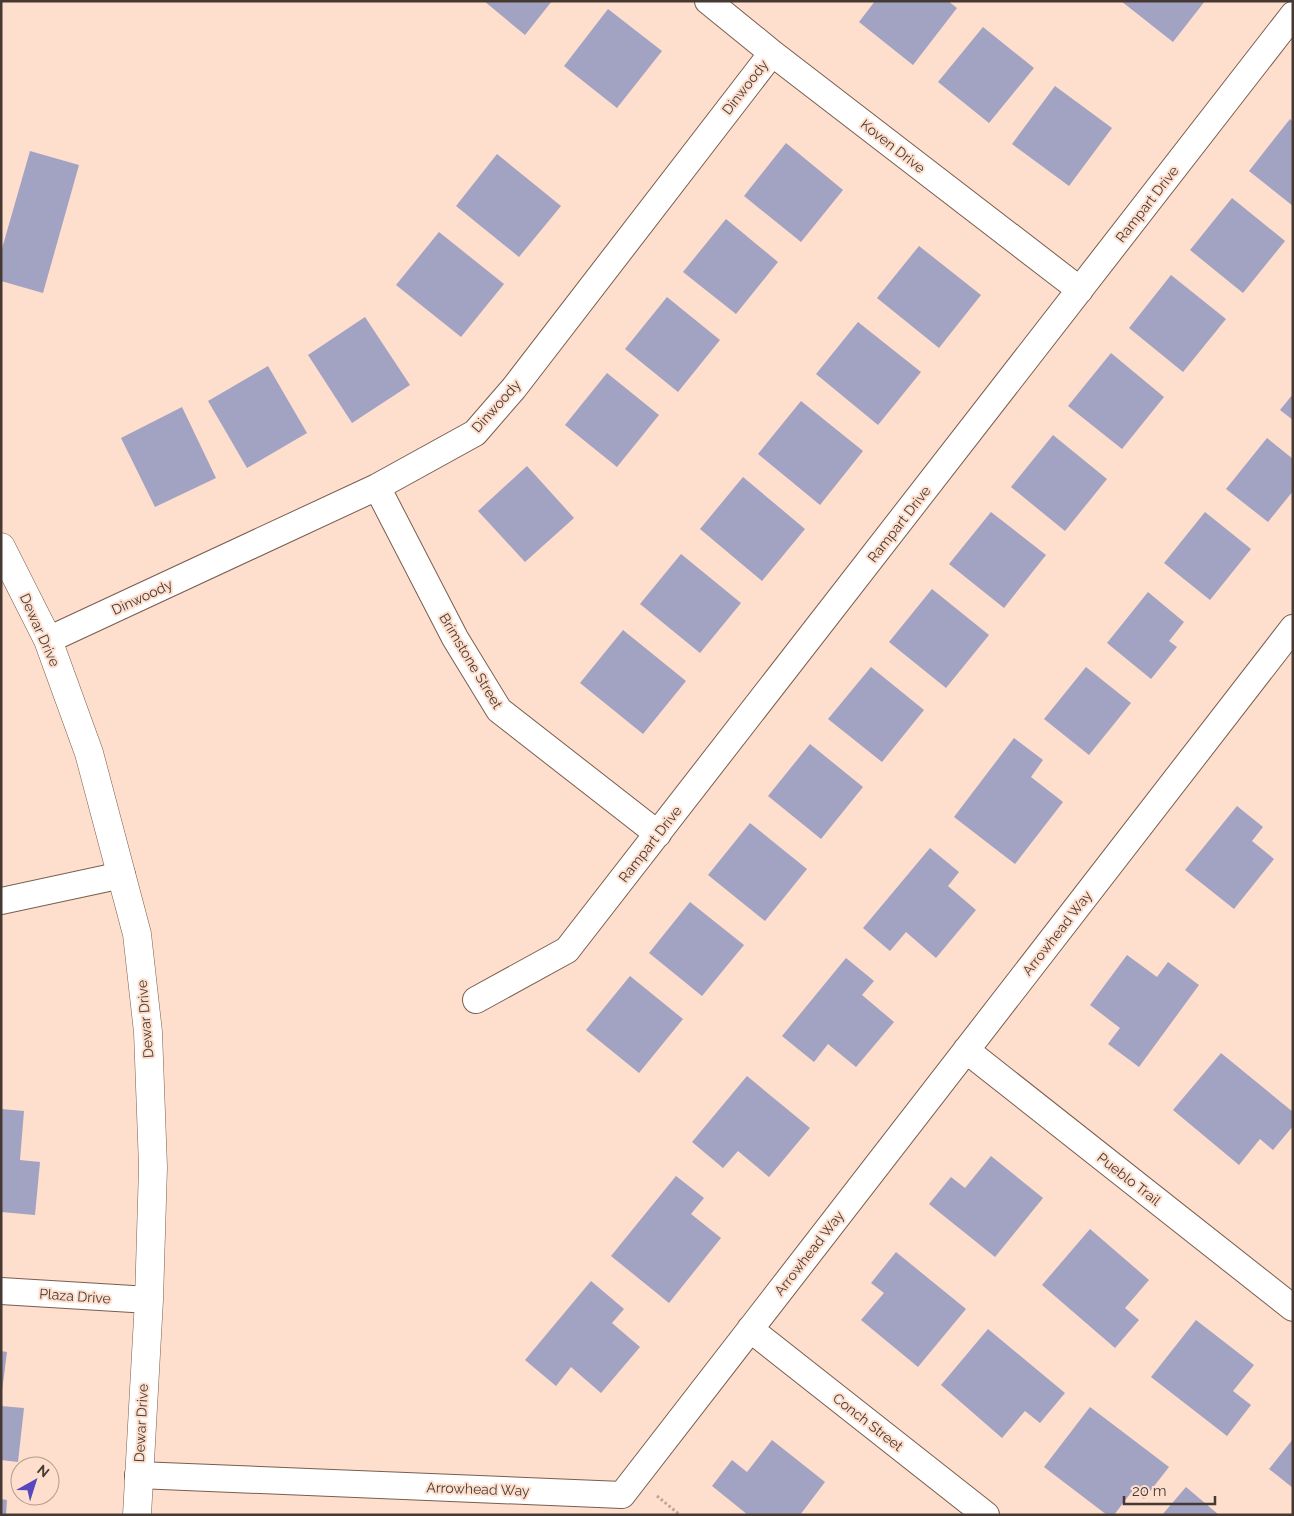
<svg xmlns="http://www.w3.org/2000/svg" width="1294" height="1516" viewBox="0 0 1294 1516" font-family="Raleway,sans-serif">
<style>
.building{fill:#a2a2c3}
.lines{fill:none;stroke-linecap:round;stroke-linejoin:round}
.street-casing{stroke:#795e4f;stroke-width:28}
.secondary-casing{stroke:#795e4f;stroke-width:29}
.path{stroke:#bea597;stroke-width:3;stroke-dasharray:2.5 2.5;stroke-linecap:butt}
.street{stroke:#fff;stroke-width:26}
.secondary{stroke:#fff;stroke-width:28}
.labels{text-anchor:middle;stroke-width:4;stroke-linejoin:round;paint-order:stroke}
.street-label{font-size:14px;fill:#463932;stroke:#fedecc}
</style>
<rect width="100%" height="100%" fill="#fedecc"/>
<path class="building" d="M484 1H552L525 35Z
M875 1H948L957 8 913 65 859 22Z
M1121 1H1205L1173 42Z
M608 9 662 51 617 108 564 66Z
M983 27 1034 68 989 123 938 82Z
M1055 86 1112 128 1069 186 1012 144Z
M1290 119 1293 122V206L1249 171Z
M786 143 843 190 801 242 744 196Z
M30 151 79 165 43 293 1 281V252Z
M497 154 561 206 519 257 456 206Z
M1232 198 1285 241 1243 293 1190 250Z
M726 219 778 262 736 314 683 272Z
M439 232 504 284 461 337 396 285Z
M919 246 981 295 939 348 877 298Z
M1171 275 1226 319 1183 372 1129 328Z
M667 297 720 340 678 392 625 349Z
M365 317 410 385 352 423 308 355Z
M858 322 921 372 878 425 816 374Z
M1111 353 1164 397 1122 449 1068 406Z
M268 366 307 433 247 468 208 401Z
M607 373 659 415 617 467 565 425Z
M1293 394V420L1280 410Z
M801 401 863 451 820 505 758 454Z
M182 407 216 478 155 507 121 438Z
M1053 435 1107 479 1065 531 1011 487Z
M1267 438 1293 459V491L1268 522 1226 489Z
M527 466 574 518 525 562 478 511Z
M743 477 805 529 762 581 700 529Z
M991 512 1046 555 1004 608 949 564Z
M1205 512 1251 549 1210 600 1164 563Z
M681 554 741 603 700 653 640 604Z
M932 589 989 635 946 688 889 642Z
M1148 592 1184 622 1169 641 1177 647 1151 679 1107 643Z
M623 630 686 681 643 734 580 683Z
M871 667 924 710 882 762 828 719Z
M1086 667 1131 703 1089 755 1044 719Z
M1014 738 1043 760 1031 777 1063 802 1015 864 954 817Z
M810 744 863 787 821 839 768 796Z
M1237 806 1263 827 1252 841 1274 859 1234 909 1185 870Z
M750 823 807 869 765 921 708 875Z
M930 848 959 872 948 886 976 910 936 958 906 932 890 951 863 928Z
M690 902 744 945 702 996 649 953Z
M1127 955 1157 977 1168 962 1199 985 1139 1067 1108 1044 1120 1028 1090 1005Z
M846 958 874 981 862 995 894 1022 856 1067 828 1044 814 1062 782 1036Z
M630 976 683 1019 639 1073 586 1030Z
M1221 1053 1293 1112V1126L1273 1150 1260 1139 1239 1165 1173 1110Z
M747 1076 810 1128 769 1177 738 1151 723 1168 692 1142Z
M1 1109 24 1111 20 1160 40 1162 35 1215 1 1212Z
M991 1156 1043 1198 995 1257 929 1204 951 1177 965 1188Z
M676 1176 704 1198 691 1214 721 1238 669 1303 611 1256Z
M1090 1229 1149 1280 1125 1308 1139 1320 1115 1348 1042 1285Z
M896 1252 966 1309 918 1367 861 1320 884 1293 871 1283Z
M591 1281 624 1309 612 1323 640 1347 601 1393 571 1367 556 1386 525 1360Z
M1196 1320 1254 1365 1233 1391 1251 1405 1227 1436 1151 1377Z
M988 1329 1065 1393 1040 1423 1025 1411 1002 1438 941 1385Z
M1 1351 7 1352 2 1391H1Z
M1 1406 24 1408 18 1462 1 1460Z
M1090 1407 1169 1467 1144 1499 1133 1490 1114 1515H1107L1044 1467Z
M1293 1439V1488L1269 1469Z
M772 1440 825 1482 800 1515H748L712 1486 732 1460 747 1472Z
M1186 1487 1219 1515H1162Z
M1 1499 7 1500 6 1515H1Z"/>
<g class="lines">
<g class="street-casing">
<path id="street" d="M708 1 772 53 1080 290
M377 487 455 638 499 710 658 834
M48 640 377 487 475 433 514 388 772 53
M1 901 122 875
M476 1000 567 950 1293 15
M966 1050 1293 1308
M1 1291 149 1300
M750 1329 986 1515
M138 1475 622 1495 1293 628"/>
</g>
<g class="secondary-casing">
<path id="secondary" d="M1 547 48 640 89 753 137 934 148 1032 153 1167 149 1300 137 1515"/>
</g>
<path class="path" d="M657 1496 680 1515"/>
<use href="#street" class="street"/>
<use href="#secondary" class="secondary"/>
</g>
<g class="labels">
<g class="street-label">
<text transform="translate(745 87) rotate(-52)" y="5">Dinwoody</text>
<text transform="translate(893 146) rotate(38)" y="5">Koven Drive</text>
<text transform="translate(1147 204) rotate(-52)" y="5">Rampart Drive</text>
<text transform="translate(496 406) rotate(-48)" y="5">Dinwoody</text>
<text transform="translate(899 524) rotate(-52)" y="5">Rampart Drive</text>
<text transform="translate(142 597) rotate(-25)" y="5">Dinwoody</text>
<text transform="translate(40 630) rotate(66)" y="5">Dewar Drive</text>
<text transform="translate(471 661) rotate(59)" y="5">Brimstone Street</text>
<text transform="translate(650 844) rotate(-52)" y="5">Rampart Drive</text>
<text transform="translate(1057 933) rotate(-52)" y="5">Arrowhead Way</text>
<text transform="translate(145 1019) rotate(-95)" y="5">Dewar Drive</text>
<text transform="translate(1129 1179) rotate(38)" y="5">Pueblo Trail</text>
<text transform="translate(809 1253) rotate(-52)" y="5">Arrowhead Way</text>
<text transform="translate(75 1296) rotate(4)" y="5">Plaza Drive</text>
<text transform="translate(868 1422) rotate(38)" y="5">Conch Street</text>
<text transform="translate(141 1423) rotate(-87)" y="5">Dewar Drive</text>
<text transform="translate(478 1489) rotate(2)" y="5">Arrowhead Way</text>
</g>
</g>
<rect width="1294" height="1516" fill="none" stroke="#463932" stroke-width="5"/>
<g transform="translate(35 1481) rotate(39)"><circle r="24" fill="#fedecc" stroke="#b49c8e"/>
<path d="M0-4L9 19L0 12L-9 19Z" fill="#5848c0"/>
<text y="-8" font-size="14" font-weight="bold" text-anchor="middle" fill="#463932">N</text>
</g>
<path d="M1124 1496v8h91v-8" fill="none" stroke="#463932" stroke-width="2.5"/>
<text x="1132" y="1496" font-size="15" fill="#463932" stroke="#fedecc" stroke-width="4" paint-order="stroke">20 m</text>
</svg>
